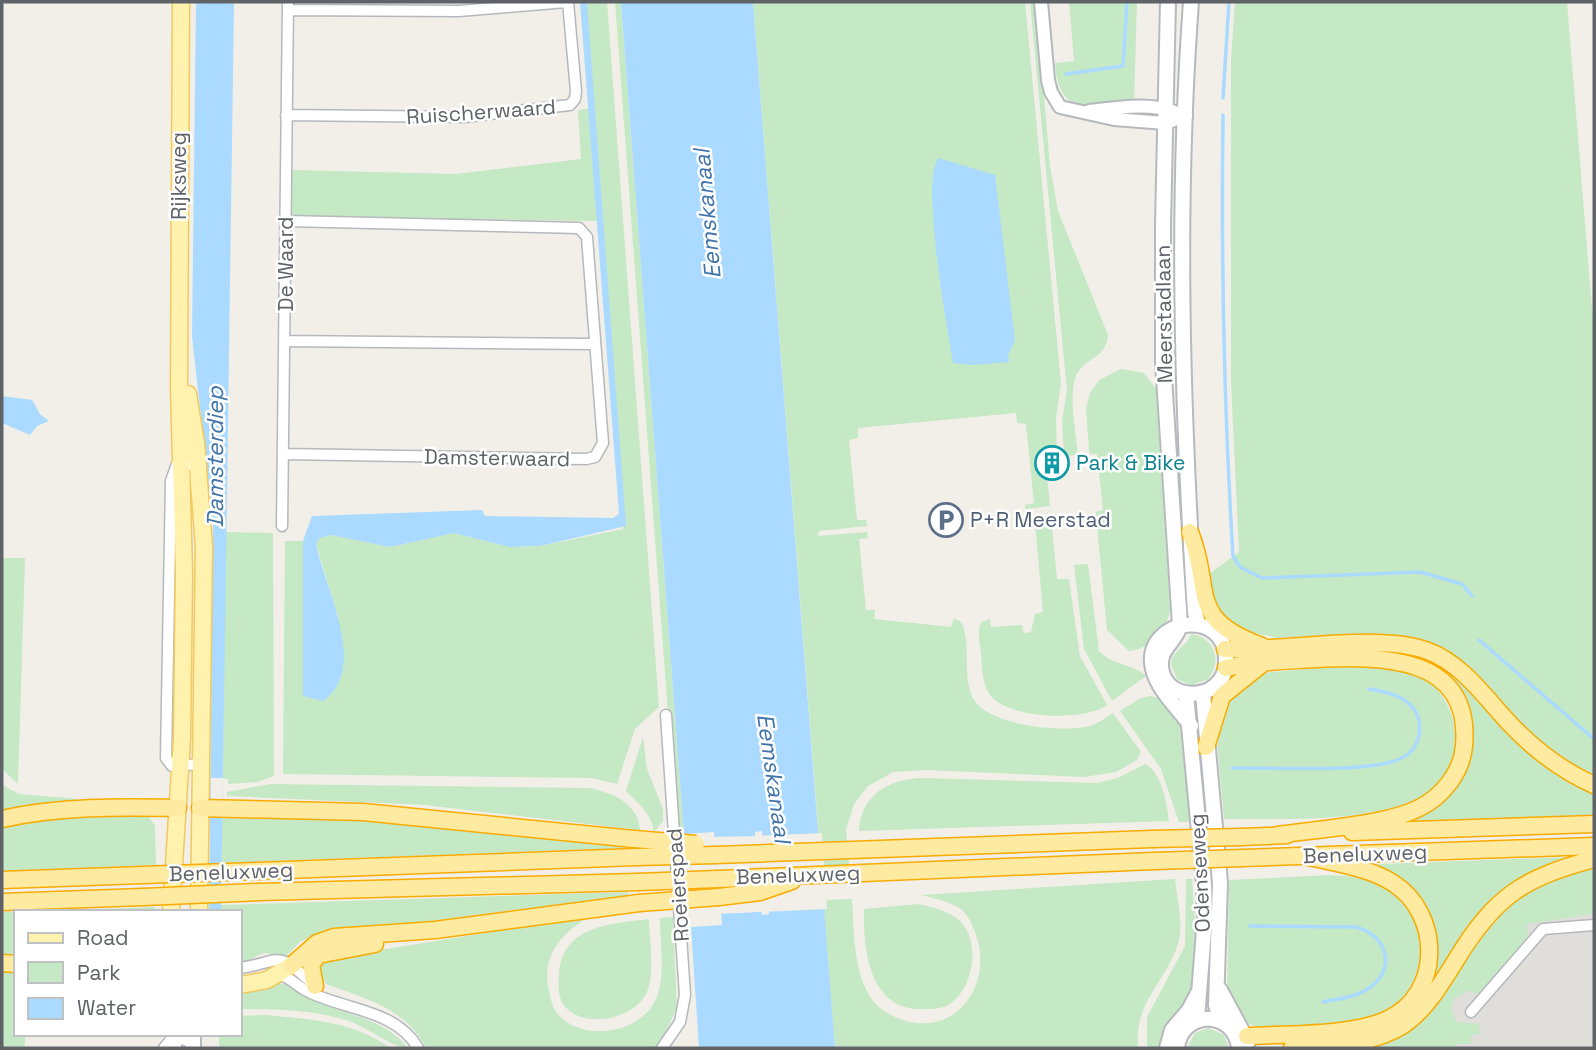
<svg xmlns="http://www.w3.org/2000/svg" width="1596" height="1050" viewBox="0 0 1596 1050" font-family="'Space Grotesk',sans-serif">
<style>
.industrial{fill:#e0deda}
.green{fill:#c5e8c5}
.water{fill:#aadaff;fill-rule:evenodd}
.pier{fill:#f1efe8}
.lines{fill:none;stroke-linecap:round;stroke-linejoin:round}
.stream{stroke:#aadaff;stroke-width:3.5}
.minor-casing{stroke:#b5b8bc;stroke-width:13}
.tertiary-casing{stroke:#b5b8bc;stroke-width:16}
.secondary-casing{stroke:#b6babf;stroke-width:18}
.primary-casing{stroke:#f2c960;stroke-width:19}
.trunk-casing{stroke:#f9ab00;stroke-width:19}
.minor{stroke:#fff;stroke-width:10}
.tertiary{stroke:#fff;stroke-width:12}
.secondary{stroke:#fff;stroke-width:14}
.primary{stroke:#fff2af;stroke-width:16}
.trunk{stroke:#feeaa1;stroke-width:16}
.trunk-bridge-casing{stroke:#f9ab00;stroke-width:19;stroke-linecap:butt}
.trunk-bridge{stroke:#feeaa1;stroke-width:16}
.labels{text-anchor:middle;stroke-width:5;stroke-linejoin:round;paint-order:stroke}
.street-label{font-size:21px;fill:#5f6368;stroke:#fff}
.culture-label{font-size:21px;fill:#0d838f;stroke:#fff;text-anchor:start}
.service-label{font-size:21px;fill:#4e5e75;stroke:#fff;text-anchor:start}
.water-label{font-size:23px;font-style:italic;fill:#4174aa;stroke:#fff}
</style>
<rect width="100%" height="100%" fill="#f1efe8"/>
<path class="industrial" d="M1594 882V1048H1384L1487 936Z"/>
<path class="green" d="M584 2H607L659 707 635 729 617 784 591 778 283 774 285 541H303V696L339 620 316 544 319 538 331 535 390 547 454 533 509 547 540 546 623 529 602 221 290 217V170L456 174 581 159 578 110 592 108Z
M615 2H621L684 834H677Z
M753 2H1025L1061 384 1056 418 1057 455 1045 457 1050 506 1025 509V505L1034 503 1026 424 1017 423 1016 413 858 428V438L849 440 857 520H866L867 526 819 531 818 536 867 532 868 538 859 539 866 610H875L874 619 951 627 954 618 961 622C972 643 962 673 972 696 984 725 1056 732 1085 727 1095 726 1105 718 1113 713L1141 752 1137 760 1116 772 1084 777 925 770 893 772 868 786 854 804 846 829 850 876 822 877Z
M1030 2H1036L1050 166 1058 211 1108 335C1106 358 1089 356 1078 372 1067 389 1076 434 1078 455L1064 456 1062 420 1067 391Z
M1069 2H1137L1134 102C1089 104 1059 119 1055 63L1074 61Z
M1235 2H1567L1594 334V777L1555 755 1519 724 1482 685 1381 636 1349 634 1278 638 1250 632 1224 617 1215 607 1204 578 1239 552 1231 382V61Z
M1121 369 1144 373 1156 389 1170 610C1167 631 1150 649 1129 651L1107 630 1096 516V512L1103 510 1097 454H1090L1089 450 1086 408 1090 393 1099 380Z
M1051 516 1057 579H1069L1080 656 1107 705C1084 722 1008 719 990 695 982 683 982 667 981 653 980 643 976 630 982 622L990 619 991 627 1022 625 1023 633 1031 632 1035 614 1043 612 1035 522H1027L1026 518Z
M225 532 273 533 274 776 257 782 228 784V779L223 778Z
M2 558H25L18 784 2 769Z
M1088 564 1099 651C1113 666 1132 663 1146 676L1112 701 1084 649 1074 565Z
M1191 634C1214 637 1223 661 1208 679L1191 685 1177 679 1171 664C1173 649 1187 647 1191 634Z
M1367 651 1421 657 1454 675 1594 790V816L1395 823 1464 772 1449 681Z
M1369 663C1377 663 1387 662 1395 664 1436 673 1462 713 1454 753 1451 768 1442 783 1429 792 1382 824 1279 819 1224 819L1217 742V722L1222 706 1261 673Z
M1151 696C1167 699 1175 712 1180 727L1190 822H1179L1161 769 1120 711 1141 698Z
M643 737 647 769 663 809V821L654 832C652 814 638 803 626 791Z
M1145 764C1162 773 1167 803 1169 821L859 831C861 794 889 779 923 778L1097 783 1118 778Z
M270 784 590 788C613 793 638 803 640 830L424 805 227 796V792Z
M2 785 19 794 80 799 2 813Z
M56 814H147L155 826 156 865 2 872V827Z
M222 814C357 815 494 826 628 848L221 863Z
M1569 857C1559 868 1526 873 1510 885 1475 912 1450 955 1426 992L1424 911 1355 865Z
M1594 867V914L1527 924 1528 936 1479 994 1469 991 1454 998 1451 1010 1457 1022 1479 1024 1480 1034 1471 1035V1044H1457L1454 1048H1354L1377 1044 1492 919 1527 890 1567 872Z
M1331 875C1350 876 1372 878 1388 889 1437 924 1429 998 1371 1018 1347 1027 1286 1026 1258 1028 1241 1021 1232 1009 1227 992L1229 880Z
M1175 879C1177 899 1184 925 1178 944 1165 984 1134 1001 1138 1048H835L823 900 852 899C854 929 853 966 868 993 874 1005 883 1011 895 1017 952 1043 996 986 975 932 972 924 968 915 961 909 950 902 934 898 921 895Z
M1186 879H1192L1196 933 1191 988 1189 999 1161 1048H1147V1017L1185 946Z
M628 892V895L422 922 327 929 300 942 286 956 264 953 240 964V912H221V905Z
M919 904C931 907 945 910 955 917 982 935 975 986 951 1003 942 1010 932 1009 920 1009 869 1009 863 948 864 909Z
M155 907V912H20Z
M2 912H16V958L2 957Z
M588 917C563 933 543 953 548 986 550 994 551 1005 556 1012 581 1044 641 1034 656 999 666 976 660 942 660 918L673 917 677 1008 658 1048H426C406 1008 366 999 326 984L319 971 321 963 329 958Z
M649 919C649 941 656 974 646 994 633 1020 581 1030 563 1004 558 996 558 983 559 973 564 925 610 924 649 919Z
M2 967 16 969V1034H25V1048H2Z
M275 983C291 983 297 992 310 998 343 1016 384 1017 408 1048 394 1048 366 1027 349 1021 314 1010 276 1009 240 1009V989Z
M265 1015C308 1019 354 1021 390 1048H219V1034H240V1016Z
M1208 1028 1224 1035 1229 1048H1187L1195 1033Z"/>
<path class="water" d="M196 2H234L221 912H209L213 524 192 336Z
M580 2H587L626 526 540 546 509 547 454 533 390 547 331 535 319 538 316 544C324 586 370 668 323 701L303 696V541L312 516 482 510 485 516 613 518 619 514Z
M621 2H753L835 1048H699L691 927 722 925 714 832 684 834ZM762 831 769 914 762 915 755 832Z
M938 158 995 175 1015 340 1008 355 1009 362 974 365 953 363C947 327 921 183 938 158Z
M2 396 32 400 40 414 49 421 37 426 30 435 2 423Z"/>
<path class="pier" d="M211 778H223L222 814H211Z
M822 833 827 909 717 914 711 837 759 836 764 911 759 836Z"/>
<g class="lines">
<path class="stream" d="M1066 74 1123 66 1127 2
M1223 98 1229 2
M1223 115C1221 262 1224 409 1233 556L1240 567 1262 578 1420 572 1462 584 1472 596
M1479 640 1594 739
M1232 768C1272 767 1369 774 1402 758 1417 751 1423 732 1418 717 1411 697 1388 692 1369 689
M1250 926 1355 927C1388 934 1398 972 1366 990 1353 998 1337 999 1323 1002"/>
<g class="minor-casing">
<path id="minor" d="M288 10 459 11 566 2
M286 115 464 117 570 105 575 99 576 91 568 2
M285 341 595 344
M283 454 586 459 595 457 603 443 587 237 579 228 286 221
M198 468 182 461 177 464 171 481 166 758 172 766 201 764
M282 526 288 2
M240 968C284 961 275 949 313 984
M279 974C291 978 297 986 307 991 343 1010 396 1009 418 1048
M1471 1012 1543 929 1594 925
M164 1048 174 1036 193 1043
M662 1048 680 1022 685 995 666 715"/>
</g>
<g class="tertiary-casing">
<path id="tertiary" d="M1041 2 1048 80 1051 92 1060 107 1114 119 1165 123 1186 116
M1089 111C1116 108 1149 102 1175 112"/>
</g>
<g class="secondary-casing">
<path id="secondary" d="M1168 2 1163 224V362L1180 625C1177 640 1162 646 1161 662 1159 704 1223 704 1226 664 1230 604 1141 618 1153 669 1157 689 1179 709 1191 726
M1191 2C1176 205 1182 408 1195 612L1198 624
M1186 694 1204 884 1205 918 1197 1019
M1203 694 1220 883 1216 1005 1221 1020
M1220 990 1248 1042
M174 1048V1034
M193 1048V1034
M1167 1048 1172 1030 1189 1010 1198 993
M1177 1048C1181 1009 1235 1009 1239 1048"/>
</g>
<g class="primary-casing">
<path id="primary" d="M188 394 196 443 204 546 199 912
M171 912 182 738 184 573 179 387 181 2
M240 985 267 980 292 965"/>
</g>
<g class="trunk-casing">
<path id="trunk" d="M1190 532C1214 591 1185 618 1262 646
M1225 649C1282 652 1378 632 1428 651 1463 664 1487 700 1512 726 1535 750 1563 771 1594 785
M1226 668C1256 661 1286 661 1316 659 1379 656 1472 654 1464 746 1462 772 1442 797 1419 808 1385 825 1318 829 1278 835
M1206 747 1222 696 1262 664
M200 808 363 812 634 839
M2 819C59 806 119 807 178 808
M1352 832 1594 824
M1241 837 1287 835
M716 855 1152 839
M1243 858 1594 846
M258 871 636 857
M718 879 1154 861
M2 880 143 875
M259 892 637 882
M719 897 760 892 792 881
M2 902 143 897
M2 963 16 964
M292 965 317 943 334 937 435 930 639 903
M315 986 311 965 318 955 375 944
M1247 1036C1288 1034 1349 1036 1386 1020 1443 995 1442 914 1393 883 1368 867 1333 863 1305 856
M1292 1048C1329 1045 1369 1046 1402 1026 1426 1010 1441 984 1456 960 1495 896 1523 878 1594 859"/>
</g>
<use href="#minor" class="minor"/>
<use href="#tertiary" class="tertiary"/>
<use href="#secondary" class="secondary"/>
<use href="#primary" class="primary"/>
<use href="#trunk" class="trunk"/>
<g class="trunk-bridge-casing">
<path id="trunk-bridge" d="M634 839 696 844
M1152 839 1241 837
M636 857 716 855
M1154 861 1243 858
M143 875 258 871
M637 882 718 879
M143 897 259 892
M639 903 719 897"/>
</g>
<use href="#trunk-bridge" class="trunk-bridge"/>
</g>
<defs>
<g id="building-ring" transform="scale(1.75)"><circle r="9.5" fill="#fff" stroke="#0f9aa8" stroke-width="1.5"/><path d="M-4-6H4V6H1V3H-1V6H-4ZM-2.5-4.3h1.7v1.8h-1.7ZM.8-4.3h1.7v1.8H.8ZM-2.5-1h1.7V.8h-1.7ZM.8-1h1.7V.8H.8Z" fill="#0f9aa8"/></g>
<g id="parking-ring" transform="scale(1.75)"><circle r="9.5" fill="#fff" stroke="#5c6f8a" stroke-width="1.5"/><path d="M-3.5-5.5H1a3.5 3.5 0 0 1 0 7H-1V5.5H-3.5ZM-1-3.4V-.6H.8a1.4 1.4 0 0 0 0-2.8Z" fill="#5c6f8a"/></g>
</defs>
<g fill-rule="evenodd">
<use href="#building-ring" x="1052" y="463"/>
<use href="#parking-ring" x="946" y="520"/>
</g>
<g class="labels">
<g class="street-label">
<text transform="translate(481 112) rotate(-4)" y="7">Ruischerwaard</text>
<text transform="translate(179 176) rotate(-90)" y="7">Rijksweg</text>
<text transform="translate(286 264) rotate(-90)" y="7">De Waard</text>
<text transform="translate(1164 314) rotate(-91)" y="7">Meerstadlaan</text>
<text transform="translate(497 458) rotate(1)" y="7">Damsterwaard</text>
<text transform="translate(1365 854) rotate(-2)" y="7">Beneluxweg</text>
<text transform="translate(231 872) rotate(-2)" y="7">Beneluxweg</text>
<text transform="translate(1200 873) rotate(-93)" y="7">Odenseweg</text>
<text transform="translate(798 875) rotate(-2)" y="7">Beneluxweg</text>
<text transform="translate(678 885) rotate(-94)" y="7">Roeierspad</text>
</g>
<g class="culture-label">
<text x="1076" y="470">Park &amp; Bike</text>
</g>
<g class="service-label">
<text x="970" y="527">P+R Meerstad</text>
</g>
<g class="water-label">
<text transform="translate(707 214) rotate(-95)" y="8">Eemskanaal</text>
<text transform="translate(215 457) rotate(-90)" y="8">Damsterdiep</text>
<text transform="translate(774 778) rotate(82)" y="8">Eemskanaal</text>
</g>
</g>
<rect width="1596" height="1050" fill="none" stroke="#5f6368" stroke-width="7"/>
<rect x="14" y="910" width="228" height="126" fill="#ffffff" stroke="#bfc1c3" stroke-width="2"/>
<rect x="28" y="933" width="35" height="10" fill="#fff2af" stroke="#bfc1c3" stroke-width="2"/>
<text x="77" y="945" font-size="21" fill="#5f6368">Road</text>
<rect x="28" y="962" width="35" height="21" fill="#c5e8c5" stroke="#bfc1c3" stroke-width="2"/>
<text x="77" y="980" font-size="21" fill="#5f6368">Park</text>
<rect x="28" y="998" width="35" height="21" fill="#aadaff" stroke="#bfc1c3" stroke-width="2"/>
<text x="77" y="1015" font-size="21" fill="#5f6368">Water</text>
</svg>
